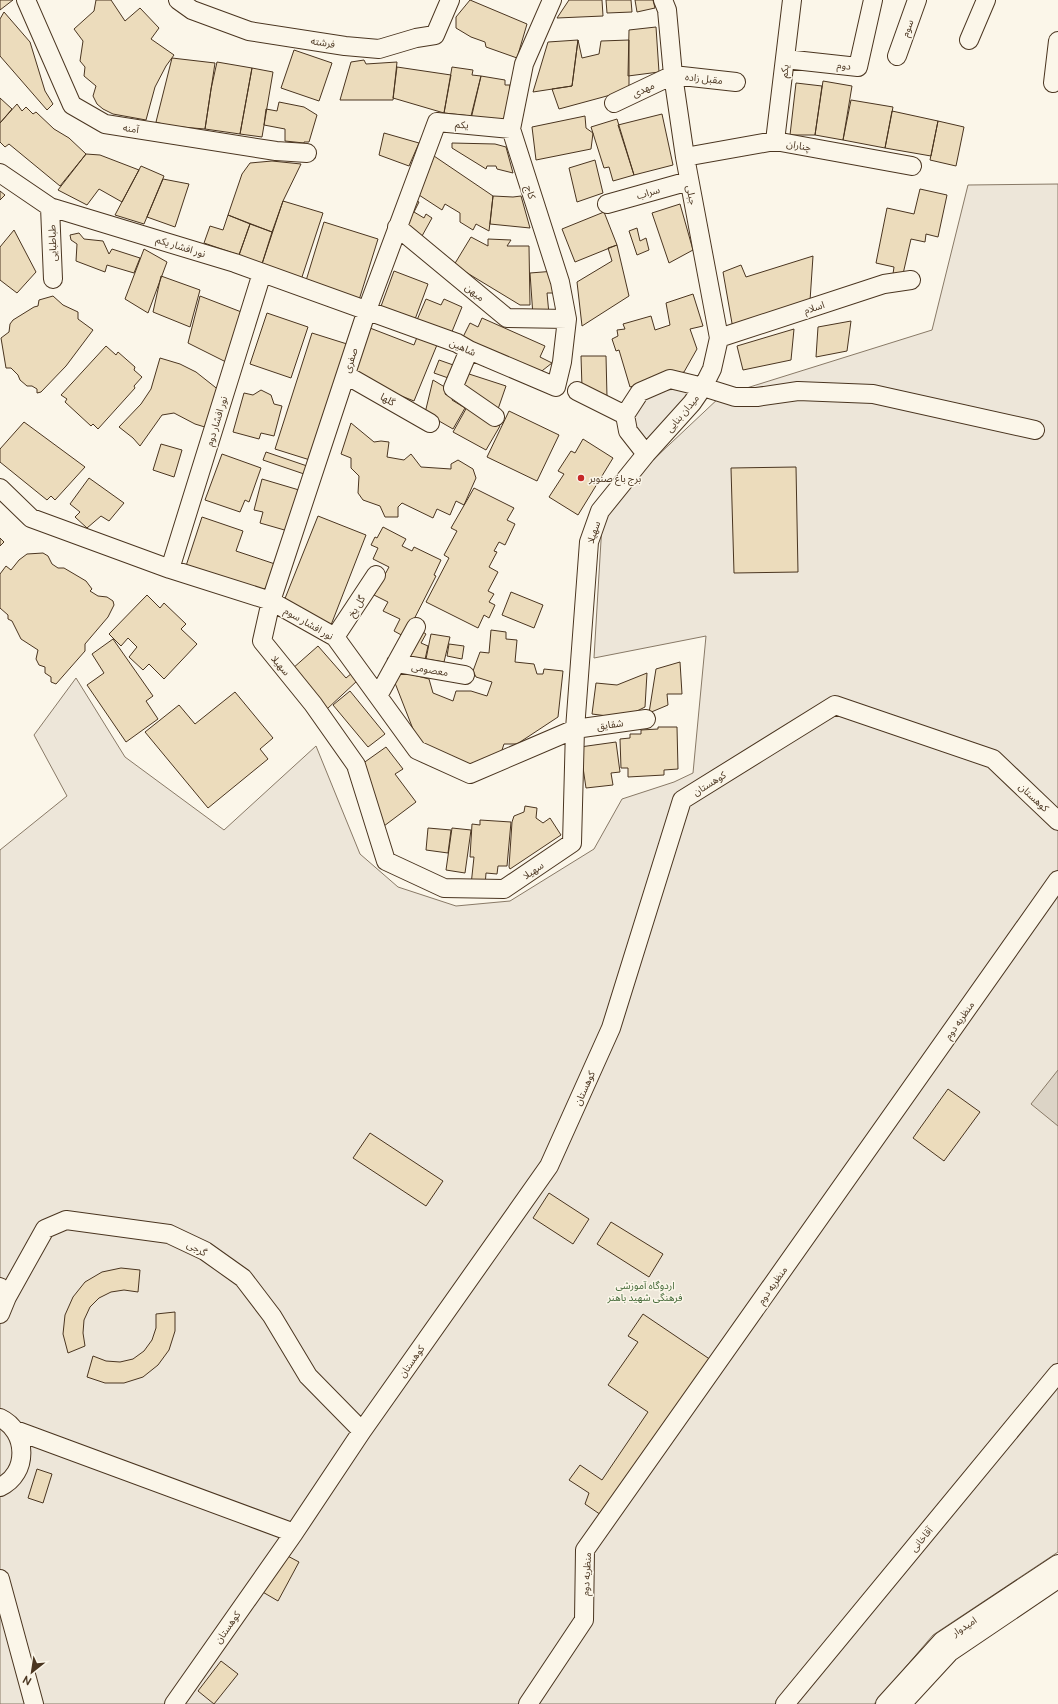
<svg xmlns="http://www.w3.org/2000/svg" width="1058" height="1704" viewBox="0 0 1058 1704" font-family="Ubuntu,'Noto Sans Arabic',sans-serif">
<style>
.green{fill:#ede6d9;stroke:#887966}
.water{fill:#dcd4c6;stroke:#887966}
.building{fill:#ecdcbc;stroke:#4a3520}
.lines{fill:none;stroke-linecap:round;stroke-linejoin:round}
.minor-casing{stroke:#4a3520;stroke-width:20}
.minor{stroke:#fbf6e9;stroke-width:18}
.poi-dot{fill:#c62828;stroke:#fbf6e9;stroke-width:1.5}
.labels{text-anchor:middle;stroke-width:3;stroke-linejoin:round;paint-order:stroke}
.street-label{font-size:10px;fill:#4a3520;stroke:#fbf6e9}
.poi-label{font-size:10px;fill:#4a3520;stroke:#fbf6e9;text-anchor:start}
.park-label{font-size:10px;fill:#436837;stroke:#fbf6e9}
</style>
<rect width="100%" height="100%" fill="#fbf6e9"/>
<path class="green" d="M1058 184V1552L933 1635 874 1704H0V850L67 796 34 735 76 678 125 757 224 830 316 746 360 854 398 887 456 906 510 901 594 849 622 799 674 782 693 773 706 636 594 658 603 507 721 396 932 330 968 185Z
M688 388 689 398 644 444 633 424 637 406 656 391Z"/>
<path class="water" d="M1058 1070V1126L1031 1104Z"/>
<path class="building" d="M0 0H13L0 10Z
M96 0H111L125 21 140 8 159 28 151 39 174 55 166 66 155 87 146 120 113 114 103 109 97 104 93 96 96 86 84 76 85 67 80 61 83 41 74 29 94 11Z
M470 0 527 24 517 58 486 47 485 42 471 37 456 28V17Z
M569 0H602L603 16 557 18Z
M606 0H631L632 12 607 13Z
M635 0H653L655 8 637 12Z
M4 12 30 42 45 91 53 104 47 110 0 56V19Z
M656 27 659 72 628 76 629 30Z
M578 40 572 86 533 92 548 42Z
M578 40 582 58 599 54 601 41 629 40V90L559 109 552 89 572 86Z
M294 50 332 63 319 101 281 88Z
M172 58 215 63 205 129 169 126 156 122Z
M364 60 366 64 397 62 393 100H340L351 62Z
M217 62 252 68 240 134 205 129 211 89Z
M397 67 451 75 444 113 393 98Z
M452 67 473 70 472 75 481 76 471 116 444 113Z
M252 68 273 72 262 137 240 134Z
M481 76 505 80V85H510L507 120 471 119Z
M823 81 852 86 843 140 815 135Z
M796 83 822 86 815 135H790Z
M0 98 12 109 0 123Z
M851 100 893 107 885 148 843 140Z
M279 102 304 107 317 115 309 142H304V143L285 141V129L264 125 266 109 277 111Z
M17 104 22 111 26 107 33 114 36 112 54 129 69 138 86 154 60 186 9 144 5 147 0 142V123Z
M892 111 938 121 931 156 885 148Z
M662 114 673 165 634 175 618 125Z
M585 116 586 128 593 133 591 149 536 160 532 127Z
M617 119 634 175 613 181 609 167 604 168 591 127Z
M938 121 964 127 956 166 930 160Z
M384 133 419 143 409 166 379 155Z
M452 143 495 144 506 147 513 173 497 169 496 166H487L486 169 452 148Z
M86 154 100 155 139 170 122 202 99 189 87 205 58 190Z
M434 156 493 196 489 231 476 224 473 230 460 222V213L445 204 442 210 419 195Z
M595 160 603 193 577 202 569 168Z
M272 161 301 164 283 201 272 232 228 215 242 174 250 163Z
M141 166 164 176 144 224 115 215Z
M163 179 189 184 175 227 147 217Z
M920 189 947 195 938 237 926 234 925 242 911 239 903 274H893L894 267 876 263 887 208 914 214Z
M0 191 5 195 0 200Z
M493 196 513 197 521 196 530 228 490 224Z
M415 200 419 202 414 212 424 218 426 214 432 218 422 236 401 225Z
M283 201 323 213 301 280 261 267Z
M680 204 693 250 669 263 652 213Z
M604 212 617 245 575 262 562 229Z
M228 215 250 224 239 255 204 243 210 226 223 230Z
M324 222 378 239 359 300 305 284Z
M250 224 272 232 261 267 238 258Z
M637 228 640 241 646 238 649 250 637 255 629 231Z
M14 230 36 272 17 293 0 280V247Z
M79 233 84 239 103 241 109 254 112 249 140 258 134 273 107 265 105 272 76 261 77 244 71 240 70 235Z
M471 237 488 246V239L511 240 507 246H529L530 305H520L454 265Z
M617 245 629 296 582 326 577 282 612 261 608 248Z
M144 249 167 262 148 313 125 299Z
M813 256 810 301 733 329 723 272 741 265 746 277Z
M394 271 428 284 414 322 380 309Z
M555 271 557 293H547L549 314 533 316 530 273Z
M161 276 200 290 190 327 153 312Z
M693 294 703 326 690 329 697 349 684 372 630 387 619 350 616 351 612 339 618 336 617 330 625 329 623 324 651 316 655 330 670 325 666 303Z
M53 296 63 305 78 312V319L93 330 66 366 41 392 37 393V389L32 386H27L20 380 18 375 11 368H6L1 338 9 332 10 324 13 320 34 307 38 306 39 300Z
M200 296 244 313 230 364 188 343Z
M426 299 441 305 444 299 462 307 451 334 417 320Z
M267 313 308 327 291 378 250 364Z
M482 318 545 346 540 357 552 363 538 374 462 339 470 323 478 327Z
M851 321 847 351 816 357 818 327Z
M370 328 414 345 419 332 439 340 414 401 351 376Z
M794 329 791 360 743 370 737 346Z
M312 333 347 344 310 460 275 449Z
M106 346 116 355 118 352 135 367 134 370 142 377 134 386 135 388 98 429 93 424 91 426 65 402 67 399 61 395Z
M581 356H606L607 397 582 388Z
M160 358 180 364 196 372 220 391 208 428 195 424 174 413 162 415 140 446 133 438 119 427 141 404 151 389Z
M439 360 459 367 454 380 434 373Z
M466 373 506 386 497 412 486 408 488 401 460 391Z
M433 380 448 389 445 394 453 398 452 400 465 408 453 429 425 413Z
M261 390 271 395 274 404 282 406 274 436 261 433 259 439 233 432 244 393 253 395Z
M467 407 500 426 486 450 453 432Z
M509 411 559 435 537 481 487 457Z
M24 422 85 467 55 500 51 496 47 500 0 462V449Z
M351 423 374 442 381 441 389 442 387 457 404 460 411 454 421 467 451 469V464L458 460 473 469 476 478 464 505 456 501 450 515 437 509 433 518 402 503 398 507V517H385L380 506 363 500 358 493 359 476 351 468V458L341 454Z
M583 439 613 458 578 515 549 497 564 474 558 471 571 451 575 453Z
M161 444 182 450 174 477 153 470Z
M266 452 310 467 307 475 263 460Z
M222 454 261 468 249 502 245 500 240 512 205 500Z
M796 467 798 572 734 573 731 468Z
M89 478 124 503 109 521 101 516 87 528 75 517 80 512 70 504Z
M262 479 299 490 288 531 260 523 263 512 254 510Z
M474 488 514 508 507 520 515 524 505 545 499 542 494 551 497 552 489 567 498 572 488 591 494 594 489 602 495 605 489 618 484 615 478 628 426 602 449 558 444 555 457 531 451 528Z
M318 516 366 535 331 625 282 606Z
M202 517 243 531 236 551 275 564 266 592 186 566Z
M383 527 406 539 402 546 412 551 414 547 441 560 434 575 436 576 405 637 394 631 400 619 383 611 388 602 374 595 389 567 373 559 378 548 371 545 375 537 377 538Z
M0 538 4 542 0 546Z
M43 553 48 556 52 564 58 568H64L86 581 92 589 90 591 98 596 107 597 113 601 114 605 108 617 85 644V651L56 684 51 682V677L45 673V667L39 665 36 659 38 650 21 639 12 621 8 619V615L0 608V574L6 566 11 570 19 560 27 554Z
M511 592 543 605 534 628 502 615Z
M147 595 160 608 164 603 186 624 181 629 197 644 164 679 149 664 143 670 129 657 137 647 128 638 121 646 109 634Z
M418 629 426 634 421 643 428 646 424 664 403 659Z
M491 630 506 632V639L517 640 515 662 534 664 537 674H543L544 669 563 671 558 717 517 744H504L501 753 474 766 420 747 395 683 398 671 429 679 433 693 453 701 456 691H471L487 696 492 682 476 677 473 671 480 652 489 653Z
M431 634 450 637 444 662 426 659Z
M113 639 153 696 146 701 158 719 126 742 87 685 104 673 92 654Z
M449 644 464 646 462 659 447 656Z
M318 646 346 678 352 673 358 680 327 709 292 669Z
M680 662 682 694H667L668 705 649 713 656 669Z
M647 673 645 707 623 718 592 714 596 683 617 685Z
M350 691 385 734 368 747 333 705Z
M235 692 273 738 260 749 268 759 208 808 145 732 179 705 195 724Z
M658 727H677L678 769 664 770V775L628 777V768H621L620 739 630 738V734H641V730L658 729Z
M616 742 620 772 611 773 613 785 586 788 580 747Z
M386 747 403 769 395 774 416 802 384 826 362 764Z
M525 806 537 808 536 818 543 823 550 818 561 835 510 869 509 867 512 822 514 816 524 812Z
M480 820 511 822 507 866H498L497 874 486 873 485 886 471 885 474 857H470L472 824 480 825Z
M428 828 451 830 448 853 426 850Z
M452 828 471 830 465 873 446 870Z
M948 1089 980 1112 944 1161 913 1138Z
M370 1133 443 1181 426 1206 353 1158Z
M549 1193 589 1219 573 1244 533 1218Z
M611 1222 663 1254 649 1277 597 1244Z
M121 1268 140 1270 138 1292 124 1290 111 1292 99 1298 90 1307 84 1320 83 1333 85 1346 68 1353 63 1334 65 1315 73 1297 85 1282 102 1272Z
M175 1312V1331L169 1350 158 1365 143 1377 124 1383H105L87 1377 93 1356 106 1361 120 1362 133 1359 144 1351 152 1340 156 1328V1314Z
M643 1314 711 1360 604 1517 585 1504 589 1493 569 1480 580 1465 602 1480 648 1412 608 1385 638 1342 628 1336Z
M37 1469 52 1474 43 1503 28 1498Z
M282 1553 299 1562 278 1601 261 1591Z
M221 1661 238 1674 214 1704 198 1691Z"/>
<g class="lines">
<g class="minor-casing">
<path id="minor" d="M26 0 72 105 105 124 276 151 307 153
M178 0 192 10 249 31 345 46 379 49 416 38 435 35 450 0
M663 0 667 10 673 75 685 157 719 338 712 369 703 387 735 397H757L798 391 873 394 1035 430
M969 40 986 0
M897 56 917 0
M785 59 858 67 873 0
M1053 83 1058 41
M614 103 673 75 736 82
M511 129 437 122 367 310 271 601 262 641 313 704 356 765 386 861 444 888 504 889 572 843 575 729 589 542 600 511 646 454 692 403 703 387 670 379 640 392 625 415 628 431 646 454
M775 141 792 0
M685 157 775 141 912 166
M0 173 50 207 235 263 457 343 469 350 556 387 562 362 567 319 560 282 511 129 524 64 552 0
M607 204 689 181
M50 207 53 279
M397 227 507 318 567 319
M719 338 884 284 911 280
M469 350 453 388 495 417
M346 375 430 423
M577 391 625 415
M0 488 31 518 170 569 271 601 335 637 417 750 470 774 575 729 646 719
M170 569 262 273
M335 637 376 575
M396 663 465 675
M378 696 416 627
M0 1287 7 1297 45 1229 66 1220 169 1234 205 1251 243 1278 272 1316 308 1376 362 1431
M0 1314 7 1297
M0 1418C28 1431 29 1474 0 1487
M15 1430 294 1533
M0 1579 34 1704
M174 1704 294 1533 362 1431 549 1166 611 1028 682 800 835 705 993 759 1058 821
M528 1704 584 1620 585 1550 1058 880
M785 1704 1058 1373
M885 1704 942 1641 1058 1564
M902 1704 950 1652 1058 1579"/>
</g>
<use href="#minor" class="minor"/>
</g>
<circle class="poi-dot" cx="581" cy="478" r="4"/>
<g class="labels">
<g class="street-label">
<text transform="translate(907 28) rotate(-70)" y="4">سوم</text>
<text transform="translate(323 42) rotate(9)" y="4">فرشته</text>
<text transform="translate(844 65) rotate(6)" y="4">دوم</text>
<text transform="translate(784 71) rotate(-83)" y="4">یکم</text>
<text transform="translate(704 78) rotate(6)" y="4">مقبل زاده</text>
<text transform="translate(643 89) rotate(-25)" y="4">مهدی</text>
<text transform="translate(462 124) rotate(5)" y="4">یکم</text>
<text transform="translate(131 128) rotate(9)" y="4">آمنه</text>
<text transform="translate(799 145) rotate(10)" y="4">چناران</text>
<text transform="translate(531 192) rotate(72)" y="4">کاج</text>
<text transform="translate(648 192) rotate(-16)" y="4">سراب</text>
<text transform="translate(692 195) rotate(79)" y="4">جبلی</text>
<text transform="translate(52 243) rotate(-92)" y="4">طباطبایی</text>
<text transform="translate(181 246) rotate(17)" y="4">نور افشار یکم</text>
<text transform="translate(475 292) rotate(39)" y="4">میهن</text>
<text transform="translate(814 307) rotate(-18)" y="4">اسلام</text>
<text transform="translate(463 347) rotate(24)" y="4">شاهین</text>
<text transform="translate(350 360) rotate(-72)" y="4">صفری</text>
<text transform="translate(388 399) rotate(29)" y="4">گلها</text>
<text transform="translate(682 413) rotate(-50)" y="4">میدان بنایی</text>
<text transform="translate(216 421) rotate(-73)" y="4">نور افشار دوم</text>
<text transform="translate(593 532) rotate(-72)" y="4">سهیلا</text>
<text transform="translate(356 606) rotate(-58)" y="4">گل یخ</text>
<text transform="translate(309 623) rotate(30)" y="4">نور افشار سوم</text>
<text transform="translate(281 665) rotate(50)" y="4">سهیلا</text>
<text transform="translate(430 669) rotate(10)" y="4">معصومی</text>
<text transform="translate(610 724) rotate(-8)" y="4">شقایق</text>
<text transform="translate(709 783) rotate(-32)" y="4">کوهستان</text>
<text transform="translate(1034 797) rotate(43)" y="4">کوهستان</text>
<text transform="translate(533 870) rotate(-34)" y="4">سهیلا</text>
<text transform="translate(959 1020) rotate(-55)" y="4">منظریه دوم</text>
<text transform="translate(584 1088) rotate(-66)" y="4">کوهستان</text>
<text transform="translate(197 1248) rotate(28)" y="4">گرجی</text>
<text transform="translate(772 1285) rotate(-55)" y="4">منظریه دوم</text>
<text transform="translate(411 1361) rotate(-55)" y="4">کوهستان</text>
<text transform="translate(921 1539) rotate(-50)" y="4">آقاخانی</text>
<text transform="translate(586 1574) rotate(-87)" y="4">منظریه دوم</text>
<text transform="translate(964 1626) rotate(-33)" y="4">امیدوار</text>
<text transform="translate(227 1627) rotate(-55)" y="4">کوهستان</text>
</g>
<g class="poi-label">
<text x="589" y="482">برج باغ صنوبر</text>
</g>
<g class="park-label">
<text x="645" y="1289">اردوگاه آموزشی<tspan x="645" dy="12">فرهنگی شهید باهنر</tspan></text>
</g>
</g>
<g transform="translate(32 1672) rotate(210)" stroke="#fbf6e9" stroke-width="3" paint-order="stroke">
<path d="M0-3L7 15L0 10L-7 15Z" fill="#4a3520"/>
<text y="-6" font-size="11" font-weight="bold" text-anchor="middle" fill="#4a3520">N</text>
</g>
</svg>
